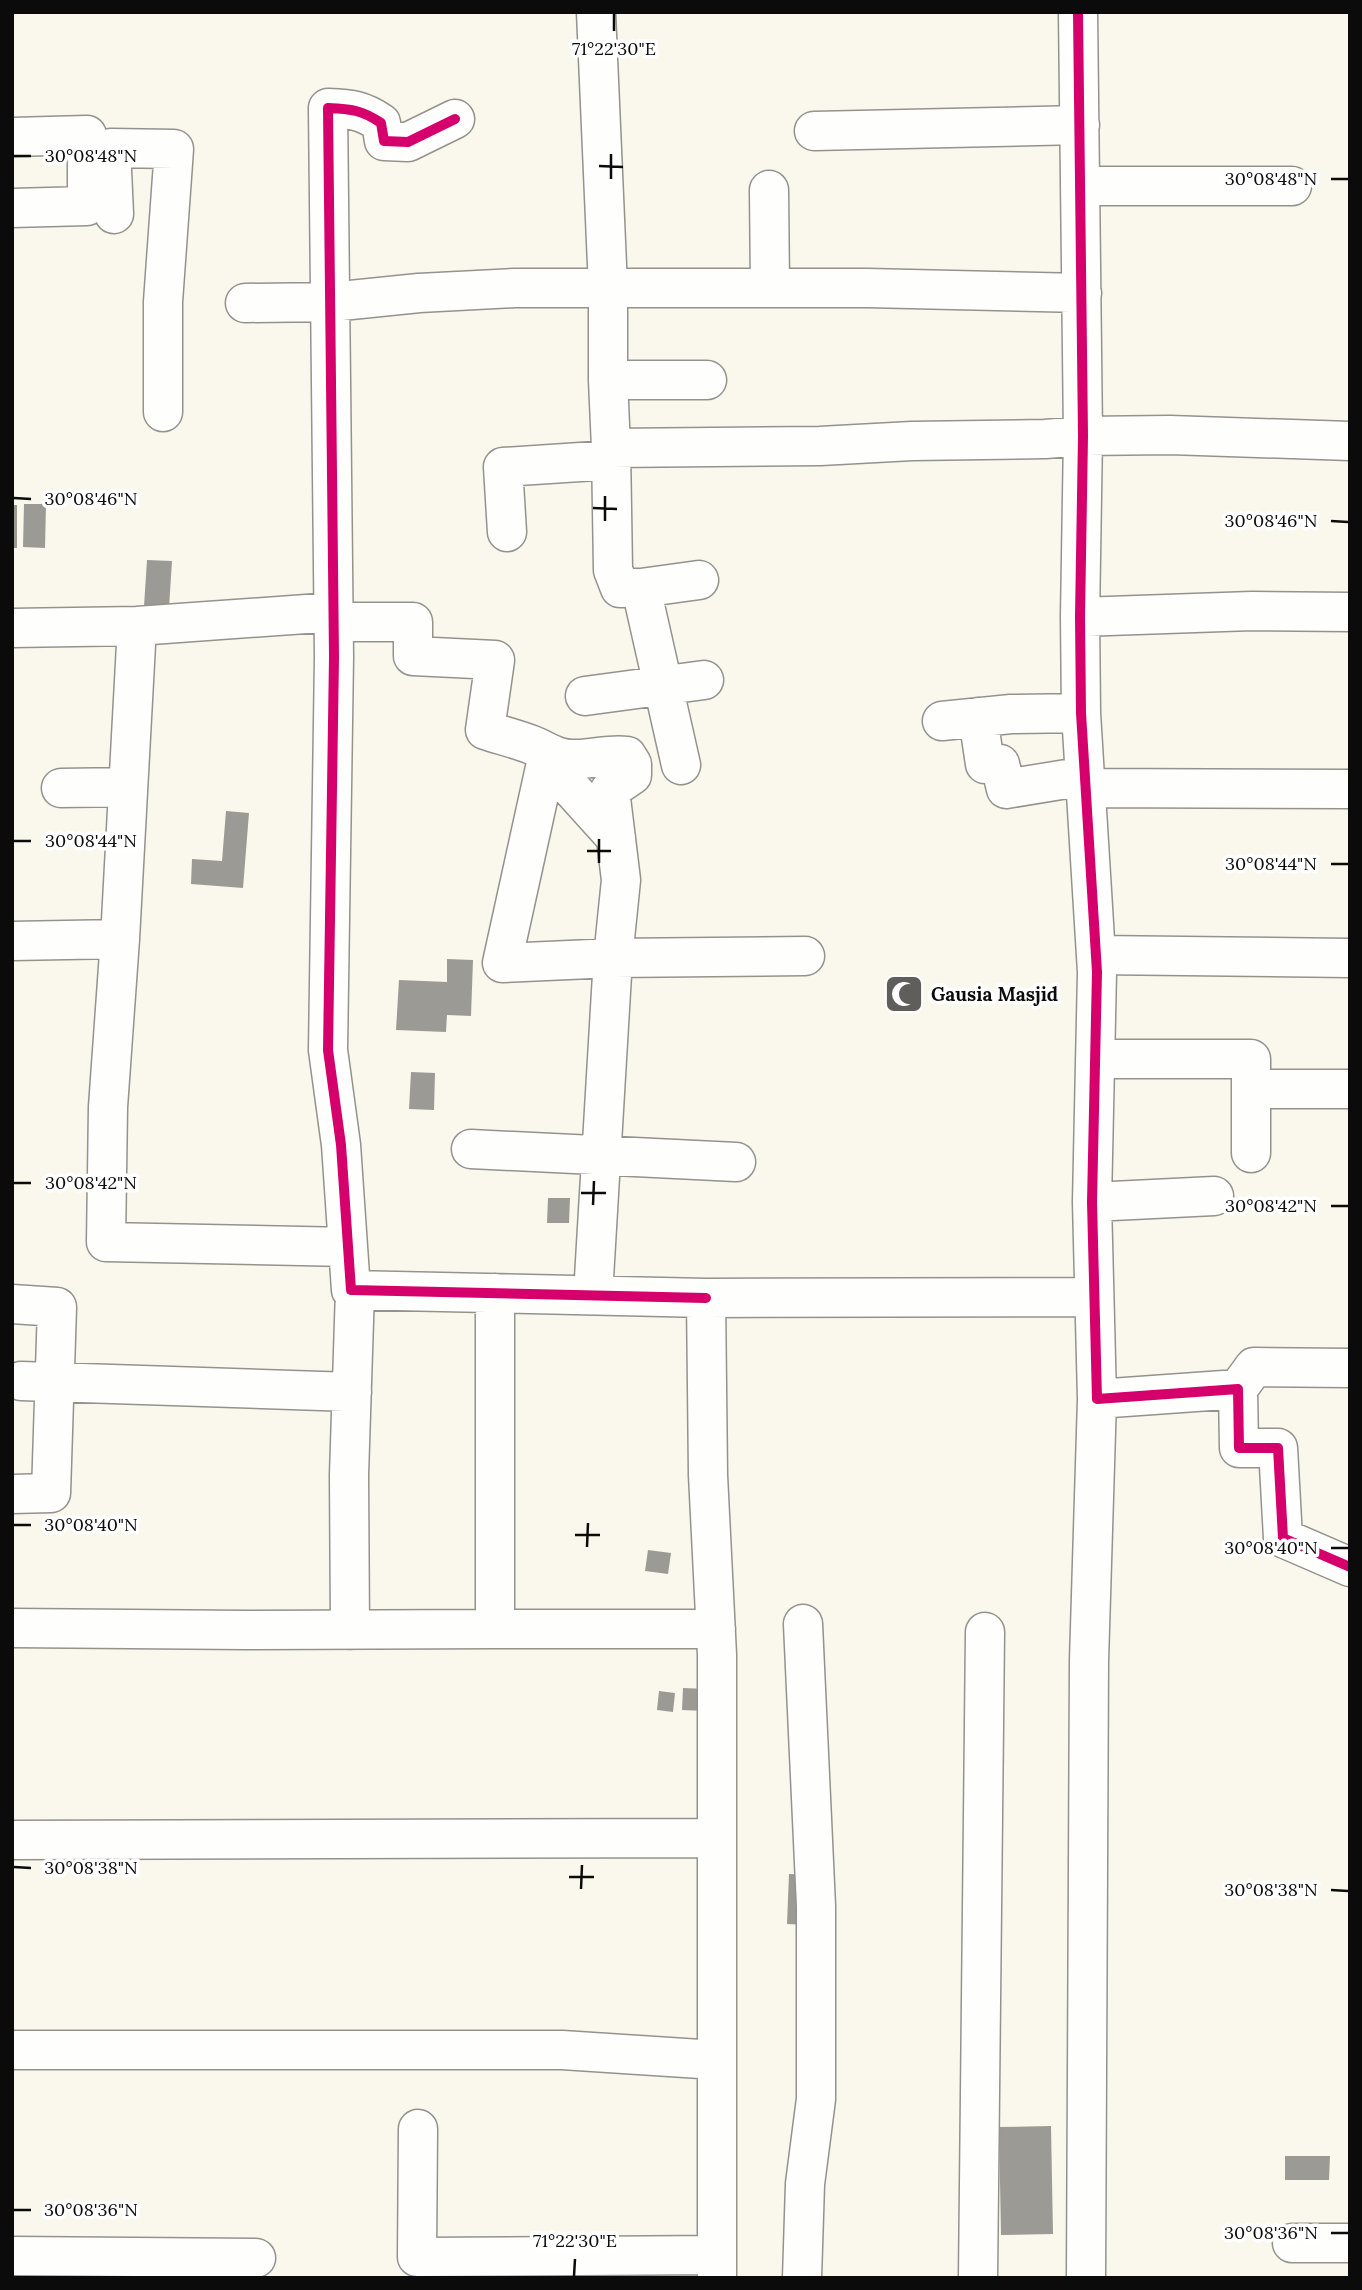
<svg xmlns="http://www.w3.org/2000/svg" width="1362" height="2290" viewBox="0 0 1362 2290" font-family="Lora,serif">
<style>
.building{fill:#9c9a94}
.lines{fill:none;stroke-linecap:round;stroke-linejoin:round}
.minor-casing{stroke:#93928d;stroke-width:41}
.minor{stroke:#fefefc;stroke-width:38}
.cycleway-casing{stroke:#fff;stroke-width:15}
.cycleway{stroke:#d6006c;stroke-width:10}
.ticks{fill:none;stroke:#0b0b0b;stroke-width:2.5}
.labels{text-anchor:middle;stroke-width:7;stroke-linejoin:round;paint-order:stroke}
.poi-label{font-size:19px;font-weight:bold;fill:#0b0b0b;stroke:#fff;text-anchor:start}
.ticks-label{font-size:18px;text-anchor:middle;fill:#0b0b0b;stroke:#fff;stroke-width:7;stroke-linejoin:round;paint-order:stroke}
</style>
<rect width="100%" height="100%" fill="#faf8ed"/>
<path class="building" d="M24 504H46L45 548 23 547Z
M12 505H17V548H12Z
M147 560 172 561 169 608 144 606Z
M226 811 249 813 243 888 191 884 192 859 222 861Z
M447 959 473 960 471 1016 447 1015 446 1032 396 1030 399 980 447 982Z
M411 1072 435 1073 434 1110 409 1109Z
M548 1198H570L569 1223H547Z
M648 1550 671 1553 668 1574 645 1571Z
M683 1688 707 1689 706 1711 682 1710Z
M659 1691 675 1693 673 1712 657 1710Z
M789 1874 811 1875 809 1925 787 1924Z
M1051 2126 1053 2234 1001 2235 999 2127Z
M1285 2156H1330L1329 2180H1285Z"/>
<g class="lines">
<g class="minor-casing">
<path id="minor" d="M596 12 608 288V380H707
M1078 12 1083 436 1080 617 1081 713 1097 972 1092 1202 1097 1399 1238 1389 1239 1448H1278L1283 1538 1350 1567
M455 119 408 142 384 141 381 123C362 110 351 109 328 108L334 657 328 1050 341 1145 351 1290 706 1298
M814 131 1080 125
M12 137 87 135V188
M1081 186H1292
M769 190 770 287
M12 208 87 206
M114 214 111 148 174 149 163 302V412
M245 303 331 302 419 293 515 288H867L1082 293
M608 380 611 448 820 446 912 441 1045 439 1083 436 1170 435 1350 441
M611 448 613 570 620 588H641L699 580
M507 532 503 467 611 460
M641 588 681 765
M1080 617 1252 611 1350 612
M334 622H413V656L495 660 485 730C500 735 517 739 532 745 547 751 556 759 573 759 592 760 609 753 627 756L632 764V775L610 790 621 880 613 958 593 1295
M12 628 137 626 334 612
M585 696 704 680
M978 717 985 764H1000L1006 789 1085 776
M942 721 1011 714 1081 713
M548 754 502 963 613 958 805 956
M569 786 616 838
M61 788 128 787
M1086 788 1350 789
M120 939 137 626
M12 941 120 939 108 1107 106 1242 348 1247
M1096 955 1350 958
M1095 1059H1251V1153
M1251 1089H1350
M471 1149 736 1162
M1092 1202 1214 1196
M495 1293V1629H716
M12 1304 57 1307 51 1493 12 1494
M21 1381 352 1392
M1238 1389 1254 1367 1350 1368
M12 1628 246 1630 495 1629
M350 1630 349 1475 355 1290
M12 1840 717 1838
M12 2050H562L716 2060
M418 2129 417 2257 717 2255
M1292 2243H1350
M12 2256 256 2258
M717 2278V1655L708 1475 706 1298 1094 1297
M802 2278 805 2184 816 2099V1906L803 1624
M978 2278 985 1632
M1086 2278 1089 1661 1097 1399"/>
</g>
<use href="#minor" class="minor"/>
<g class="cycleway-casing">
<path id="cycleway" d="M1078 12 1083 436 1080 617 1081 713 1097 972 1092 1202 1097 1399 1238 1389 1239 1448H1278L1283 1538 1350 1567
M455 119 408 142 384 141 381 123C362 110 351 109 328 108L334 657 328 1050 341 1145 351 1290 706 1298"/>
</g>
<use href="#cycleway" class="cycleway"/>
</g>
<path class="ticks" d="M614 31V14M14 156H31M599 166 623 167M611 179V154M1331 179H1348M14 498 31 499M593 508 617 509M605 521V496M1331 521 1348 522M14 841H31M587 851H611M599 863V839M1331 864H1348M14 1183H31M581 1193H606M593 1205 594 1181M1331 1206H1348M14 1525H31M575 1535H600M587 1547 588 1523M1331 1548H1348M14 1867 31 1868M569 1877H594M581 1889 582 1865M1331 1890 1348 1891M14 2210H31M1331 2233H1348M574 2276 575 2259"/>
<defs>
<g id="mosque-square" transform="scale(2.0125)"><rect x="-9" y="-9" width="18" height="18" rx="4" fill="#5f5e5a" stroke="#fff"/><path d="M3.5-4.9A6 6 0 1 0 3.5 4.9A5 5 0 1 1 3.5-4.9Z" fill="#fff"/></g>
</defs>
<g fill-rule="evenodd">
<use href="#mosque-square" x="904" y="994"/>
</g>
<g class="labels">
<g class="poi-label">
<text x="931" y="1001">Gausia Masjid</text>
</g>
</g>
<g class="ticks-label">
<text x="614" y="55">71°22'30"E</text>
<text x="91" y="162">30°08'48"N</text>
<text x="1271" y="185">30°08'48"N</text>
<text x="91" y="505">30°08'46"N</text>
<text x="1271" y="527">30°08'46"N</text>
<text x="91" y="847">30°08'44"N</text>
<text x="1271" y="870">30°08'44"N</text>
<text x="91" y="1189">30°08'42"N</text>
<text x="1271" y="1212">30°08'42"N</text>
<text x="91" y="1531">30°08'40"N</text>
<text x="1271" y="1554">30°08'40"N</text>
<text x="91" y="1874">30°08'38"N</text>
<text x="1271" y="1896">30°08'38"N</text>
<text x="91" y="2216">30°08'36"N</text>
<text x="1271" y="2239">30°08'36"N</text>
<text x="575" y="2247">71°22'30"E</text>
</g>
<rect width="1362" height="2290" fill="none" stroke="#0b0b0b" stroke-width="28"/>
</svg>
